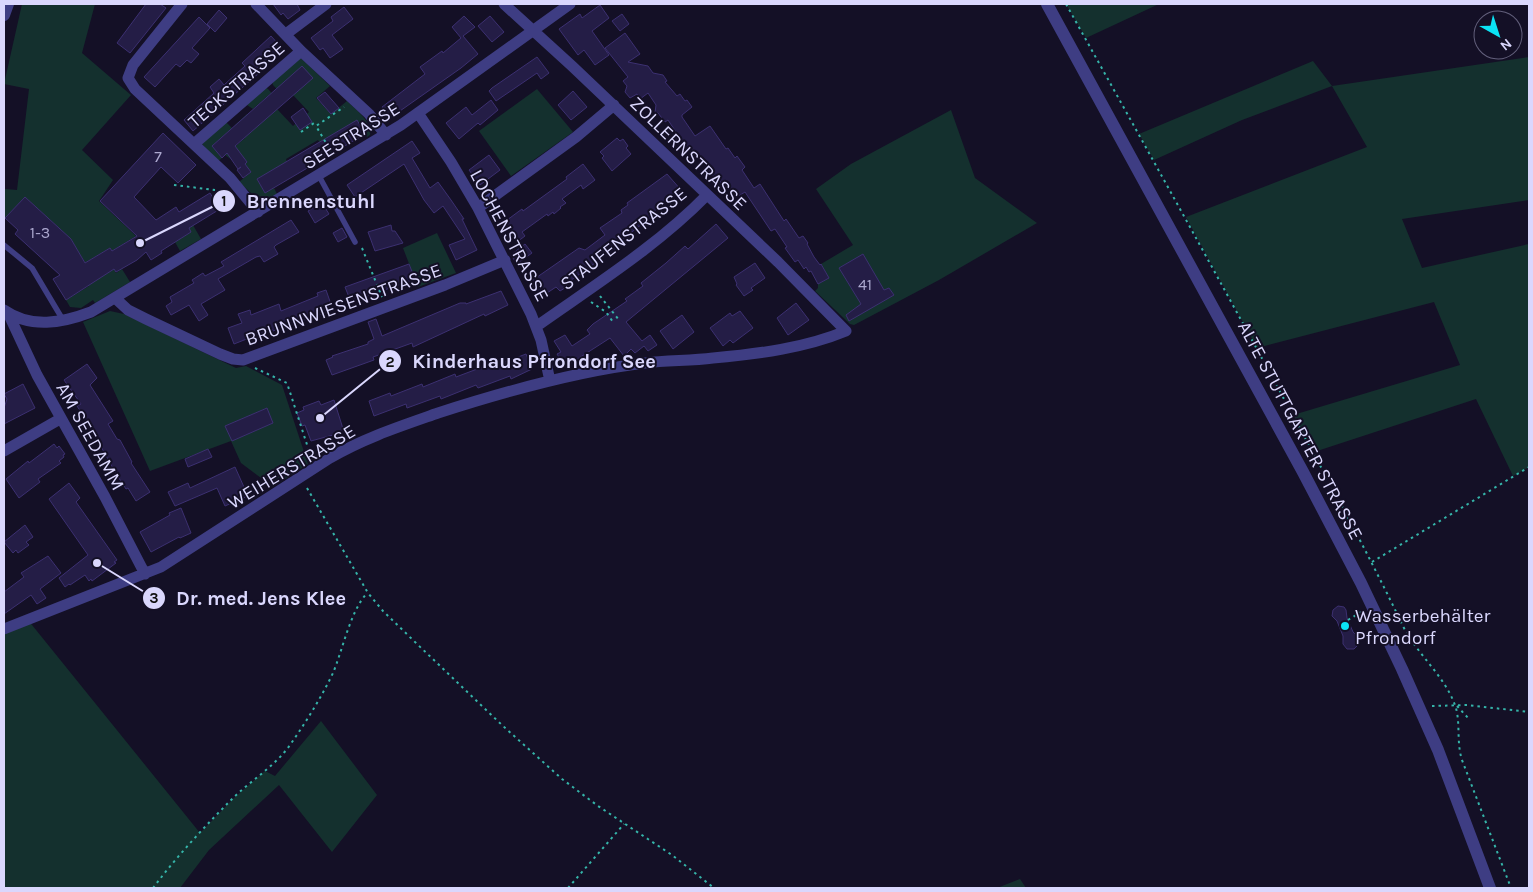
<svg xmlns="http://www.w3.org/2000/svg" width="1533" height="892" viewBox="0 0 1533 892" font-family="Karla,sans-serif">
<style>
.green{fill:#14302e}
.building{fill:#241d46;stroke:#3c3071}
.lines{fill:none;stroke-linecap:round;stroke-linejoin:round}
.path{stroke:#35b4a9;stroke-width:2;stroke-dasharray:2.5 4;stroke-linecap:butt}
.service{stroke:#3e3d83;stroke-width:5.5}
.minor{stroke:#3e3d83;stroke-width:11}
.tertiary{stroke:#3e3d83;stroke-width:12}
.poi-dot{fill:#0be3f5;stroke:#141026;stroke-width:2}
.labels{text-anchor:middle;stroke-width:4;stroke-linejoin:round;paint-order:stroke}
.number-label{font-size:16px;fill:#aca8cf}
.street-label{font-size:19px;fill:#dad7fd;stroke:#141026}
.poi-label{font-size:19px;fill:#dad7fd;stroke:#141026;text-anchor:start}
.leader{fill:none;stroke:#dad7fd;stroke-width:2}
.callout-dot{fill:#dad7fd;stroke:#141026;stroke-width:2}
.mark-label{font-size:15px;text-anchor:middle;font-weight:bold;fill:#111}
.callout-label{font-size:20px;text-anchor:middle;font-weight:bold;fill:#dad7fd;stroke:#141026;stroke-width:4;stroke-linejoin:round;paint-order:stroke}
</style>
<rect width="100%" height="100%" fill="#141026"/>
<path class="green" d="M22 4H95L82 53 131 95 82 150 113 180 99 201 136 236 112 251 110 248 85 263 71 239 25 197 4 219V194L5 189 17 190 29 89 4 84Z
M1066 4H1159L1086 38Z
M299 56 330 86 316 98 331 114 347 101C356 110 372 121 370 135L367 137 357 121 325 151 318 140 286 159 287 162 257 179 265 193 274 188 277 194 260 201 239 182 251 172 245 164 247 162 240 154 232 160 225 155 245 138 235 125 247 114 257 126 277 109 293 126 309 112 293 95 287 100 273 85 272 81Z
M1529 57V200L1402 219 1422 268 1529 244V467L1513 476 1476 399 1314 452 1293 415 1460 365 1434 302 1257 348 1186 217 1367 147 1332 86 1242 120 1154 160 1139 134 1313 61 1332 86Z
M265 87 268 89 282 104 280 106 270 94 253 109 244 103Z
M537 89 573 132 511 176 479 131Z
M951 110 975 178 1037 223 939 280 854 325 850 324 815 291 818 288V284L829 278 821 264 853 245 816 189 851 164Z
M225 121 232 128 212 146 222 158 217 162 202 144Z
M193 225 201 239 180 251 175 242 191 232 189 228Z
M437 233 456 273 418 287 403 248Z
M114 269 116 273 122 269 130 282 95 303 93 300 81 308 70 307 66 300 89 286 88 284Z
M110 311 124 314 236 368 246 366 282 385 308 464 273 487 241 463 231 441 150 471 83 322Z
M28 620 200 833 234 798 265 771 275 776 321 721 377 795 332 852 279 785 209 850 180 888H4V629Z
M1020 879 1026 888H997Z"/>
<path class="building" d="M146 4H160L166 8 130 53 117 43Z
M273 4H297L300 10 288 19 283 13 281 15Z
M600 5 609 18 592 31 609 55 595 65 584 50 578 55 559 29 580 14 582 18Z
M344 7 353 19 332 35 343 49 330 58 323 48 320 50 311 38 333 21 331 17Z
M219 10 227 18 215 32 207 24Z
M622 14 629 24 620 31 612 21Z
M464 16 475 27 463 36 478 54 461 68 390 118 382 107 425 74 420 67 442 51 443 53 461 38 452 27Z
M490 16 504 32 492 42 478 26Z
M199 17 210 28 192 48 199 54 191 63 187 60 180 67 176 64 155 87 144 77Z
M625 33 640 54 628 62 648 66 653 73 663 75 667 81 665 82 677 96 680 94 685 101 687 100 692 107 682 115V117L695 136 710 126 726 149 728 148 735 158 737 156 745 167 742 170 754 188 760 184 784 221 786 219 799 238 803 236 808 243 807 244 814 257 820 265 821 264 829 278 818 284 811 271 809 272 806 267 804 269 798 260 795 262 785 248 787 247 775 229 771 231 745 192 737 197 725 181 721 183 720 181 718 183 698 154 696 155 689 147 683 152 674 138 678 135 668 120 665 122 658 113H655L656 105 648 93 640 99 637 94 630 98 625 92 627 86 623 81 628 77 605 48Z
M271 36 281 47 256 69 259 73 193 131 184 120 214 93 210 87 219 79 224 85 245 66 242 63Z
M537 57 549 73 541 79 537 73 496 101 489 91 492 88Z
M302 66 313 78 235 146 247 162 245 164 251 172 243 178 237 170 241 167 238 169 227 153 222 158 212 146Z
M573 91 587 107 571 120 558 105Z
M325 92 339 108 331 114 317 98Z
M491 100 498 110 480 125 478 123 459 139 446 123 466 107 472 115Z
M303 108 312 122 300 130 291 117Z
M357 120 365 134 265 193 257 179Z
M163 133 196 165 178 183 161 167 134 197 156 220 176 207 179 212 210 193 220 209 189 228 191 232 161 251 162 253 151 260 146 252 137 260 116 272 114 269 66 300 53 279 60 275 15 234 18 230 5 218 25 197 71 239 85 263 110 248 112 251 137 236 100 201Z
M617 138 620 141 623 139 628 146 626 148 631 154 612 171 602 158 604 156 600 152Z
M412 141 420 153 412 158 430 188 438 182 451 200 464 219H462L477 250 456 260 449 245 465 239 443 206 434 213 424 200 404 164 355 197 347 185Z
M489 155 500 170 480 185 469 170Z
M583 164 595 180 583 189 581 185 562 199 566 203 560 207 561 208 554 214 553 212 548 216 547 214 522 232 525 236 517 242 503 223 522 209 523 211 567 179 566 177Z
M667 174 681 190 680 192 650 214 652 216 623 239 624 242 566 284 568 286 560 291 556 287 541 297 530 282 566 257 579 248 585 250 605 235 600 228 622 213 621 210 628 205 627 203Z
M322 203 329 214 315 223 308 211Z
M291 220 299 232 276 245 274 247 278 254 264 262 260 256 256 257 218 279 225 290 201 304 208 315 199 321 189 305 171 315 166 306 172 302 170 297 194 283 192 280 203 273 205 276 224 266 221 262Z
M716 224 728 238 626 322 642 341 650 335 657 345 648 351 644 346 635 353 631 349 624 356 610 338 565 367 557 354 561 352 554 341 565 335 572 346 590 334 587 330 593 324 627 301 625 299 643 286 641 283 666 263 685 246 688 249Z
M391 225 392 231H395L403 243 375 251 368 232Z
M342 228 347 237 338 242 333 233Z
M525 244 532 253 517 264 511 255Z
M863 254 884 290 889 288 894 295 849 321 846 315 861 304 839 268Z
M755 263 765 278 751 288 753 290 744 296 736 285 737 284 734 277Z
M409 264 415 279 351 302 345 287Z
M326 290 333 310 273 331 272 329 234 344 228 328 242 323 238 314 250 310 251 315 279 304 281 311 318 296 317 293Z
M501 291 508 305 485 316 484 314 413 347 412 343 373 357 374 360 332 375 326 360 333 357 332 356 368 344V342L374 339 368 322 376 319 382 336 460 303H466V304Z
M796 303 809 320 788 335 777 318Z
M740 311 753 328 733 343 730 340 723 346 710 328 730 313 732 316Z
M682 315 694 332 673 349 660 331Z
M526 354 532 369 511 379 510 376 478 388 476 385 441 399 440 396 407 408 406 404 374 416 369 401 390 393 391 396 422 384 423 387 455 374 456 377 493 363 494 366Z
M87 364 97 378 90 385 113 421 108 424 117 439 120 440 132 462 131 463 150 492 136 501 128 488 126 489 115 472 99 443 101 442 77 406 81 404 64 380Z
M23 384 35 408 4 424V408L7 399 4 394Z
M334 400 344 432 311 441 305 425 302 426 297 413 304 410 303 407 319 401 321 405Z
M267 408 273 423 232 441 225 426Z
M54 444 57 448 59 446 65 454 63 455 64 457 59 461 61 463 38 479 40 482 19 498 6 479 28 461 29 463Z
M208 449 212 457 188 467 185 459Z
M235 467 248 496 225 506 217 488 175 506 168 492 188 483 190 488Z
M69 483 80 498 76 502 117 560 114 562 116 563 92 581 91 579 89 581 85 575 70 585 69 584 65 587 59 578 88 555 49 499Z
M181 508 191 533 180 538 179 537 151 552 140 532 170 515 169 513Z
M25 525 33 537 26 542 29 545 18 553 16 550 13 553 4 542Z
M48 556 61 573 40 589 46 598 37 604 31 595 4 614V592L24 577 21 573Z
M1338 606 1344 607 1346 610 1347 618 1353 632 1359 638V644L1354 649H1347L1343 644V636L1337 621 1332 616 1333 610Z"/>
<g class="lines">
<path class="path" d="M1066 4C1142 140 1217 275 1291 412 1329 482 1367 551 1401 622 1415 653 1443 673 1455 705 1461 722 1456 741 1462 760L1511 888
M301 132 314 123 316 126
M332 153 316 126 344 107
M174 185 215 190
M362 248 382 297
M600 296 619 320
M591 302 606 312 613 322
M255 368 287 383 311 457
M307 488 368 593 383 611 416 643 503 726 562 779 598 806 672 855 714 888
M1372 562 1529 467
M1348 620 1361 612
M1432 706 1467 705 1529 712
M1457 706 1469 719
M153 888C177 856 206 825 234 797 253 779 275 766 290 745 306 722 321 698 333 673 343 649 350 612 367 593
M568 888 624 824"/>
<path class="service" d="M319 176 355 242
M4 245 32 268 63 320"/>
<path class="minor" d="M182 4 133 65 128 78 135 89 230 178 258 212
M256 4 301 51 369 114 386 135
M286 34 326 4
M418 113 451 162 478 208 531 314 541 340 550 381
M194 144 301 51
M478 208 576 137 614 105
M115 298 128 310 146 319 220 354 233 359 243 360 445 285 505 260
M4 310C31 329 62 323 91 312L401 125 570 4
M8 313 37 375 105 497 145 574
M537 326C595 285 657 246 707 195
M4 451 60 419
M4 629 161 567 330 458C364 438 401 426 438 413 503 392 577 371 645 363 667 360 690 361 713 358 758 354 805 348 846 331L778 262 572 66 504 4"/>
<path class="tertiary" d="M1047 4 1303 472 1361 583 1402 669 1438 750 1490 888
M4 15 8 4"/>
</g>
<circle class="poi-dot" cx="1345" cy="626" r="5"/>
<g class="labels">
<g class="number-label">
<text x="158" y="162">7</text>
<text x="40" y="238">1-3</text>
<text x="865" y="290">41</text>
</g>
<g class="street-label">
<text transform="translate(236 84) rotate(-41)" y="7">TECKSTRASSE</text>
<text transform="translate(351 135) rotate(-32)" y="7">SEESTRASSE</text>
<text transform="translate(689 153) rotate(44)" y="7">ZOLLERNSTRASSE</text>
<text transform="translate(510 235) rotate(62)" y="7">LOCHENSTRASSE</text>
<text transform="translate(623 238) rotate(-38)" y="7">STAUFENSTRASSE</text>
<text transform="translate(343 304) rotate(-20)" y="7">BRUNNWIESENSTRASSE</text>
<text transform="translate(1301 430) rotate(62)" y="7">ALTE STUTTGARTER STRASSE</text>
<text transform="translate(91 436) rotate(61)" y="7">AM SEEDAMM</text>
<text transform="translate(291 466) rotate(-31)" y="7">WEIHERSTRASSE</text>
</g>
<g class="poi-label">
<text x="1355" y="622">Wasserbehälter<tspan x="1355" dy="22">Pfrondorf</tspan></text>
</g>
</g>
<path class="leader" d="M140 243L224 201M320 418L390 361M97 563L154 598"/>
<g class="callout-dot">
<circle cx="140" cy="243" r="5"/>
<circle cx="320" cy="418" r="5"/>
<circle cx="97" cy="563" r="5"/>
<circle cx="224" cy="201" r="12"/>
<circle cx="390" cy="361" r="12"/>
<circle cx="154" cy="598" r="12"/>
</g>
<g class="mark-label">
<text x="224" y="206">1</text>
<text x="390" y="367">2</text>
<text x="154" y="603">3</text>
</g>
<g class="callout-label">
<text x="311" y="208">Brennenstuhl</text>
<text x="534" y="368">Kinderhaus Pfrondorf See</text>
<text x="261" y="605">Dr. med. Jens Klee</text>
</g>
<rect width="1533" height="892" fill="none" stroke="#dad7fd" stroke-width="10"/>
<g transform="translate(1498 35) rotate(141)"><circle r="24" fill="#141026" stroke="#63607c"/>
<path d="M0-4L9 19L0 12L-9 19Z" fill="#0be3f5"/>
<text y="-8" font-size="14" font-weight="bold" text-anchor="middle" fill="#dad7fd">N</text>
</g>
</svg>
